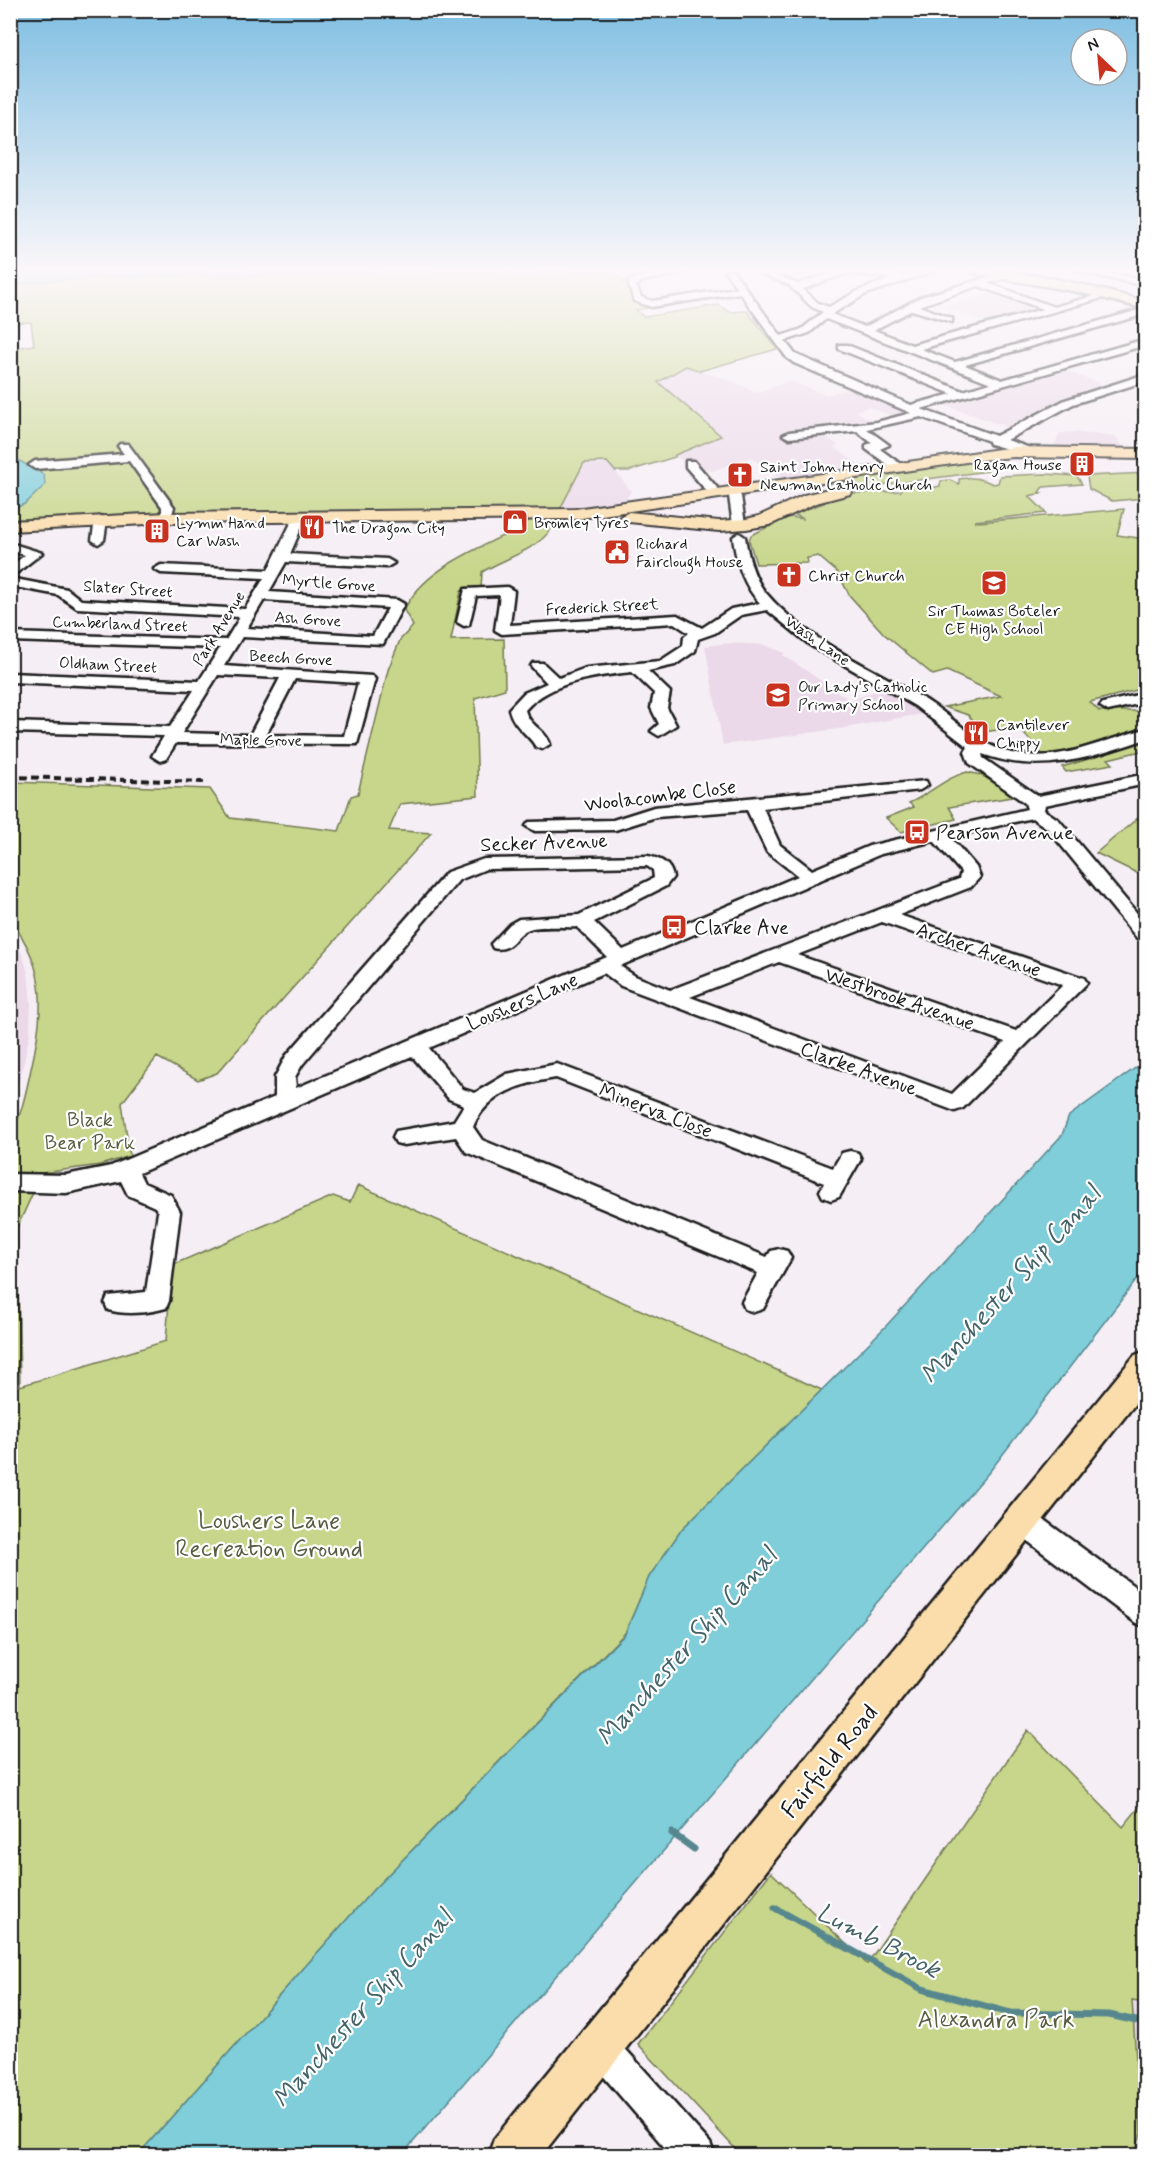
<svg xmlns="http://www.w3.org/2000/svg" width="1156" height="2166" viewBox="0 0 1156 2166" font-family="Mynerve,sans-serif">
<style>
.built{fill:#ebd9e9}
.green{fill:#c7d68a;stroke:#727953;stroke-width:1.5}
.water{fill:#7fceda;stroke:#57878e;stroke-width:1.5}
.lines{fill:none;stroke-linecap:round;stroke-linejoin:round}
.stream{stroke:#57878e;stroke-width:7}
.minor-casing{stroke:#1c1c1c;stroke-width:5}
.major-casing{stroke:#1c1c1c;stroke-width:5}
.highway-casing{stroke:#1c1c1c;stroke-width:4}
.minor{fill:#fff;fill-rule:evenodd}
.major{fill:#faddab;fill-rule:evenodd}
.highway{fill:#faddab;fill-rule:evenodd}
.rail{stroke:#1c1c1c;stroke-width:4;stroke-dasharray:7 4;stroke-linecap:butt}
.labels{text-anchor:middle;stroke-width:4.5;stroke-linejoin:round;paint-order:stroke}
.far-poi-label{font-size:16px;fill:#1c1c1c;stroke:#fff;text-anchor:start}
.far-street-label{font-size:16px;fill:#1c1c1c;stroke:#fff}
.street-label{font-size:20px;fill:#1c1c1c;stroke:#fff}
.poi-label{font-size:20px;fill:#1c1c1c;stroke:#fff;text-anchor:start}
.park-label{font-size:20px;fill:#585d42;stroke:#fff}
.near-park-label{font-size:24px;fill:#585d42;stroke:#fff}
.near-street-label{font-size:24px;fill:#1c1c1c;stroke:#fff}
.near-water-label{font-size:26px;font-style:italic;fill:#446368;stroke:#fff}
</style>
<rect width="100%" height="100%" fill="#f6eef5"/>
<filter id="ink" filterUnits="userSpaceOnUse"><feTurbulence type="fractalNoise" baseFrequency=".0167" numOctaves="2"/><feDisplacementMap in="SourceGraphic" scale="12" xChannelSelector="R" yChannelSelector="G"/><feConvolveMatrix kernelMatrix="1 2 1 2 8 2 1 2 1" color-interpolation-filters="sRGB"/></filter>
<g filter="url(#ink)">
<path class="built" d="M998 292 1049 309 993 325 943 306Z
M686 366 735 382 756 393 789 381 827 395 854 386 910 415 897 418 868 407 856 411 875 423 821 433 838 445 834 447 864 468 787 482 750 457 712 471 675 457V455L721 436 658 382Z
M1067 371 1106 386 1078 392 1079 394 1035 414H1029L1030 417 1009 428 941 404Z
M1075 432 1116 437 1126 452 1052 450 1060 433Z
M607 461 631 491 623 504 560 509 583 463Z
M731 643 764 645 785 653 783 655 851 701 879 689 927 713 845 728 723 745 705 646Z
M11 932 22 954 28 973 31 1002 30 1033 22 1071 11 1104Z
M1132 2001 1145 2003V2155H1134L1141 2133Z"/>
<path class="green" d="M380 271H614L616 277 624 280 622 282 628 283 636 301 652 307 636 310 644 317 719 305 729 312 747 311 777 349 700 371 686 366 658 382 721 436 675 455V457L629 471H615L607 462 584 463 560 509 552 510V520L556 521C542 550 508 556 482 572L481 589 461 591 451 640 504 639 505 689 475 698 478 796 400 804 389 830 431 833 217 1073 198 1080 157 1057 122 1103 130 1156 100 1165 42 1173 17 1228 20 1386 166 1341 172 1265 333 1196 350 1202 358 1185 822 1390 682 1529 649 1577 625 1633 373 1890 138 2155H11L10 1139C21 1116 26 1093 31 1069 44 1013 48 969 11 921V782L210 789 230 818 339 831 351 796 358 794 359 789 388 670 400 640 413 626 404 610C424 568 477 550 516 529L522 521 527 522 546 510 142 513 11 520V510L26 503 11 456 10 349 34 345 31 322 11 323 10 285C133 268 257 282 380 271Z
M979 459 990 465 988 471 851 489 840 477Z
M1145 473V498L1112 501 1089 489 1087 476Z
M1045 474 1077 476 1082 484 1043 487 1039 492 1042 493 1029 496 1046 513 974 521 979 522 1124 509 1117 535 1145 539V688L1090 702 1099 711H1145V727L1063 753 1043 755 1018 727 984 732 968 715 944 707 1001 696 947 671 933 675 884 634 850 596 837 572 818 556 807 558 808 563 756 564 749 540 751 535 789 517 804 519 793 514 824 503 822 498 839 494 901 491 902 487C916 481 927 491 940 486L941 481 950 480 959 484V479C973 477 982 478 993 484L998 483 1000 476Z
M1145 742V753L1141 751 1108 759 1113 764 1066 772 1062 767Z
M967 772 981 775 1018 796 949 807 956 819 901 832 886 818 914 807 909 803C930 794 944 778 967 772Z
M1145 812V877L1096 853Z
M1028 1730 1123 1827 1145 1800V2003L1132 2001 1141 2133 1134 2155H741L638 2044 771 1872 867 1964Z"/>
<path class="water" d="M10 271H380C257 282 133 268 11 285Z
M11 456 44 475 45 485 26 503 11 510Z
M1145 1061V1269L990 1471 402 2155H138L373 1890 625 1634 649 1577 682 1529 885 1327 1062 1135 1069 1116Z"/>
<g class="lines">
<path class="stream" d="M672 1833 694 1849
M775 1908 922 1989 1010 2013 1109 2015 1146 2023"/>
<g class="minor-casing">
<path id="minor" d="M672 271H690L643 281 636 285 641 297 652 301 737 288 725 271H733L781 336 802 329 823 312 812 307 789 285 755 271H767L798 284 836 271 905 275 935 271 866 294 832 314 865 327 921 297 1006 272 1009 273V277L988 283 1054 307 1108 292 1113 295 921 349 955 362 1146 308V314L965 365 1002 380 1146 339V345L921 409 996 436 1065 400 1146 374V381L1073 404 1007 440 1036 450V454L1032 456 990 444 989 441 921 417 867 429 889 445 880 449 899 463V469L895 470 866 449V445L872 443 857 431 789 438 783 435 789 432 877 422 911 413 794 363 787 358 740 293 651 307 634 301 628 282 637 277ZM847 273 892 278 860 290 829 307 818 303 803 289ZM978 286 1043 309 912 345 874 330 912 310 952 322V318L919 306ZM826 319 991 383 963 391 847 345H839V349L952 394 911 405 795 354 785 341 809 333Z
M1077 271H1094L1146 280V286Z
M120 444H128L174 507 170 521H162V507L129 461 35 469 29 465 35 461 124 454 118 446Z
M686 461H694L719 490V496H711L686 467Z
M735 492 741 496 745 525 739 529 733 525 729 496Z
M300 513 306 517 290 554 387 559 394 563 387 567 286 562 269 592 397 600 404 604 383 644 242 637 224 666 372 676 375 679 357 744 176 743 166 759 160 761 152 756 164 736 10 732V722L170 727 194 690 10 682V673L199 681 220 648 10 641V633L226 640 240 617 77 608 58 595 10 586V578L67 589 81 600 245 609 264 578 161 573 154 569 161 565 268 570 294 517ZM264 600 388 608 373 636 247 628ZM218 675 280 678 250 735 182 733ZM295 679 358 683 344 736 266 735Z
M101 516 107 520 104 540 98 544 92 540 95 520Z
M739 533 745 537C748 556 753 577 765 592 806 641 871 667 924 699 955 718 979 748 1017 754 1063 762 1102 740 1146 729V739C1090 758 1039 775 982 754L983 758 1038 796 1146 774V784L1045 805 1044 810 1059 820 1146 924V940L1137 938 1047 828 1032 818 950 837 976 867 980 877 971 887 899 915 1084 978 1087 983 963 1108 955 1111 621 986 604 973 429 1048 463 1089 475 1093 507 1074 557 1064 833 1168 842 1153 850 1151 858 1153 861 1159 839 1197 831 1200 823 1197 820 1191 824 1183 556 1078C522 1083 487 1093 473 1127L482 1140 767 1257 771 1251 779 1249 787 1251 791 1258 763 1309 754 1312 745 1309 742 1302 758 1273 466 1152 456 1137 404 1145 396 1143 393 1137 396 1131 454 1121 464 1105 449 1099 412 1056 139 1173 144 1183 171 1195 180 1212 169 1301 166 1308C149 1313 125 1315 108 1310L105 1303 108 1296 146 1292 158 1212 155 1207 128 1195 121 1181 66 1193 10 1191V1174L66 1175 111 1166 275 1097V1077L286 1056 447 872 484 859 648 856C661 859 670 863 673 877L666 886 594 922 623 950 798 876 767 852 747 810 656 817 615 830 535 831 526 826 529 822 613 820 654 807 926 781 928 785 920 790 763 808 780 845 812 870 869 846 1027 809 1025 803 969 763 965 752 968 747 915 706 810 645 767 610 741 615 715 633 698 639 695 651 675 665 648 671 670 692 667 708 676 725 659 736 651 731 659 724 651 708 654 693 632 672C596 676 551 681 525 710 529 726 545 729 550 744L542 749 536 747C528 733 513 727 509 709L524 693 547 683 531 666 533 663H543L559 678 586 668 660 661 683 646 684 637 689 633 674 623 502 634 495 630 500 595 476 596 469 625 464 626 457 622 465 589 507 587 514 591 510 625 677 615 702 628 731 609 760 603C743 585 736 561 733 537ZM934 841 961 872 959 879 670 990 635 976 620 966 881 854ZM647 866 653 870 654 878 579 915 519 919 510 924 491 944 493 948C512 953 514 934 529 929 543 925 563 928 577 927L607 957 296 1088 295 1077 302 1065 459 880 486 869ZM882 922 1063 985 1016 1031 797 955ZM779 962 1005 1042 952 1094 690 997Z
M10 543 42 553 10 578V567L25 555 10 551Z
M1146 693V702L1108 711 1100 706 1103 703Z
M1023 1508 1033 1512 1146 1595V1627L1136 1623 1013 1530 1009 1521 1013 1512Z
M599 2027 611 2033 710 2143 715 2156H672L587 2057 581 2045 587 2033Z"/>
</g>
<g class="major-casing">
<path id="major" d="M970 271C1028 268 1090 287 1146 301V309L1078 292 976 274Z
M1146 1351V1390L541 2156H488L494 2139 1135 1355Z"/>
</g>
<g class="highway-casing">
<path id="highway" d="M1014 447 1146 449V459L1014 457 980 460 575 519 166 523 10 531V521L166 513 575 509Z
M844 485 853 490 850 494 816 503 770 525 746 529 719 531 629 522 620 517 629 512 719 521 746 519 759 516 804 495Z"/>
</g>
<use href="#minor" class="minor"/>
<use href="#major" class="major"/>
<use href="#highway" class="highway"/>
<path class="rail" d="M10 777 208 782"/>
</g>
</g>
<linearGradient id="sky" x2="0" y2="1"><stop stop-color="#7ebee2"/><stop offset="0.47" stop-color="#fbf7fa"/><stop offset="1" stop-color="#fbf7fa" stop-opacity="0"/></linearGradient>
<rect width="1156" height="574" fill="url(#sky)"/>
<defs>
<g id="building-square" transform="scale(1.35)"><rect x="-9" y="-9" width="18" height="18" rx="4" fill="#c8321e" stroke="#fff"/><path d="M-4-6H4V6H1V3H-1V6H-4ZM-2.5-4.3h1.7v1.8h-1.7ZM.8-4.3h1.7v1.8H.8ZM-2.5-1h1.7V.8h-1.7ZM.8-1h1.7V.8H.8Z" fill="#fff"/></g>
<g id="church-square" transform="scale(1.35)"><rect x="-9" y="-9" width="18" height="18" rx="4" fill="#c8321e" stroke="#fff"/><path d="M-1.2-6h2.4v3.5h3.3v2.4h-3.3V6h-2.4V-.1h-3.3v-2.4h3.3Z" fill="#fff"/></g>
<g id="shop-square" transform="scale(1.35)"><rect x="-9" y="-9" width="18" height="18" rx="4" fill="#c8321e" stroke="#fff"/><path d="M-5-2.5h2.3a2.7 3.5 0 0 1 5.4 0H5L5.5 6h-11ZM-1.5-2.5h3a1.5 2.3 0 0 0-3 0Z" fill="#fff"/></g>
<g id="restaurant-square" transform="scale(1.35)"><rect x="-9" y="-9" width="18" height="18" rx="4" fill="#c8321e" stroke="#fff"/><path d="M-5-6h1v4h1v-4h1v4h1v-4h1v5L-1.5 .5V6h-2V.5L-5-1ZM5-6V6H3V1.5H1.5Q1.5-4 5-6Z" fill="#fff"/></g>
<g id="civic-square" transform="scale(1.35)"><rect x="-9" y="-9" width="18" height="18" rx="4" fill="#c8321e" stroke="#fff"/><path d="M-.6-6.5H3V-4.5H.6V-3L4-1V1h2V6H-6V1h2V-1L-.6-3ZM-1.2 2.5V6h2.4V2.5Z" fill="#fff"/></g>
<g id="school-square" transform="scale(1.35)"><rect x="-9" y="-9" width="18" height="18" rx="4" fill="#c8321e" stroke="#fff"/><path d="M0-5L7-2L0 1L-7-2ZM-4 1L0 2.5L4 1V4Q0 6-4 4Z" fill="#fff"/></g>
<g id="bus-square" transform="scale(1.35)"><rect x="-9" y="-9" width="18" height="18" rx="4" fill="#c8321e" stroke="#fff"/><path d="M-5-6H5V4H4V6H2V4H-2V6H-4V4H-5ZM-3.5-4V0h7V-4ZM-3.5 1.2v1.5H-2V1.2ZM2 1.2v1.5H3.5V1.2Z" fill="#fff"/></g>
</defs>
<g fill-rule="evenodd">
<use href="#building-square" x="1082" y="464"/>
<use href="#church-square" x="740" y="475"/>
<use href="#shop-square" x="515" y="522"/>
<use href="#restaurant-square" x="312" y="527"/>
<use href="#building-square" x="157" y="531"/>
<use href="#civic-square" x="617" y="552"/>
<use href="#church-square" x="789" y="575"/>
<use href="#school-square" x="994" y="583"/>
<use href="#school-square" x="778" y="695"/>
<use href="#restaurant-square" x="976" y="733"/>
<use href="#bus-square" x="917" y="832"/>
<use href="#bus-square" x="674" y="927"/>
</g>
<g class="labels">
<g class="far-poi-label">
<text x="1062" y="470" text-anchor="end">Ragan House</text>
<text x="760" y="472">Saint John Henry<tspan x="760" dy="18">Newman Catholic Church</tspan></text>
<text x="176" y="528">Lymm Hand<tspan x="176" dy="18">Car Wash</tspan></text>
<text x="534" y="528">Bromley Tyres</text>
<text x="332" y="533">The Dragon City</text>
<text x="636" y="549">Richard<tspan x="636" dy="18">Fairclough House</tspan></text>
<text x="808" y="581">Christ Church</text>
<text x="994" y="616" text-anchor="middle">Sir Thomas Boteler<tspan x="994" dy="18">CE High School</tspan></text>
<text x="798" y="692">Our Lady's Catholic<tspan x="798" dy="18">Primary School</tspan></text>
<text x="996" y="730">Cantilever<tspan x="996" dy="18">Chippy</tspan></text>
</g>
<g class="far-street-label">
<text transform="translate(329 582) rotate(4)" y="6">Myrtle Grove</text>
<text transform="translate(128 588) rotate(4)" y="6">Slater Street</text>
<text transform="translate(602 606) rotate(-3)" y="6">Frederick Street</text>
<text transform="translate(308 618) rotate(4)" y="6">Ash Grove</text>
<text transform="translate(120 623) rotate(2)" y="6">Cumberland Street</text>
<text transform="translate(218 628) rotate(-58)" y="6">Park Avenue</text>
<text transform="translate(818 640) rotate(35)" y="6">Wash Lane</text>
<text transform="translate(291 657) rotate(3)" y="6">Beech Grove</text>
<text transform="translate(108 664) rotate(3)" y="6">Oldham Street</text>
<text transform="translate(261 739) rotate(1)" y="6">Maple Grove</text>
</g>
<g class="street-label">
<text transform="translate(660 795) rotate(-7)" y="7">Woolacombe Close</text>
<text transform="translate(544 842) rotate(-2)" y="7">Secker Avenue</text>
<text transform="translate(979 949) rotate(19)" y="7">Archer Avenue</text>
<text transform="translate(900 998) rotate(19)" y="7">Westbrook Avenue</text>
<text transform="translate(522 1001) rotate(-23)" y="7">Loushers Lane</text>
<text transform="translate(859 1068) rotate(20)" y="7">Clarke Avenue</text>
<text transform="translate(656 1110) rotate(21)" y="7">Minerva Close</text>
</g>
<g class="poi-label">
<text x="936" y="839">Pearson Avenue</text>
<text x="694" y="934">Clarke Ave</text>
</g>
<g class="park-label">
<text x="90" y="1126">Black<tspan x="90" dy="23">Bear Park</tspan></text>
</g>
<g class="near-park-label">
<text x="269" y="1528">Loushers Lane<tspan x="269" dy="28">Recreation Ground</tspan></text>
<text x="996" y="2027">Alexandra Park</text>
</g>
<g class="near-street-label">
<text transform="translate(829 1761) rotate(-51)" y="8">Fairfield Road</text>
</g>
<g class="near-water-label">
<text transform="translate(1010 1284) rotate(-48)" y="9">Manchester Ship Canal</text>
<text transform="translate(686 1646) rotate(-48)" y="9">Manchester Ship Canal</text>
<text transform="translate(879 1940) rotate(27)" y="9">Lumb Brook</text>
<text transform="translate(362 2008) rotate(-48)" y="9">Manchester Ship Canal</text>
</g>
</g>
<rect width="1156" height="2166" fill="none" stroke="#fff" stroke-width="36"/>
<rect x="18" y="18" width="1120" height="2130" fill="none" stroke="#1c1c1c" stroke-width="2" filter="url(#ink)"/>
<g transform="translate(1099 57) rotate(334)"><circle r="28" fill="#ffffff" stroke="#a4a4a4" stroke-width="1.5"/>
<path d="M0-4.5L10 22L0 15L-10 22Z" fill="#c8321e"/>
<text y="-9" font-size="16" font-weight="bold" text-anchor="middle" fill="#1c1c1c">N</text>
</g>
</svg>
